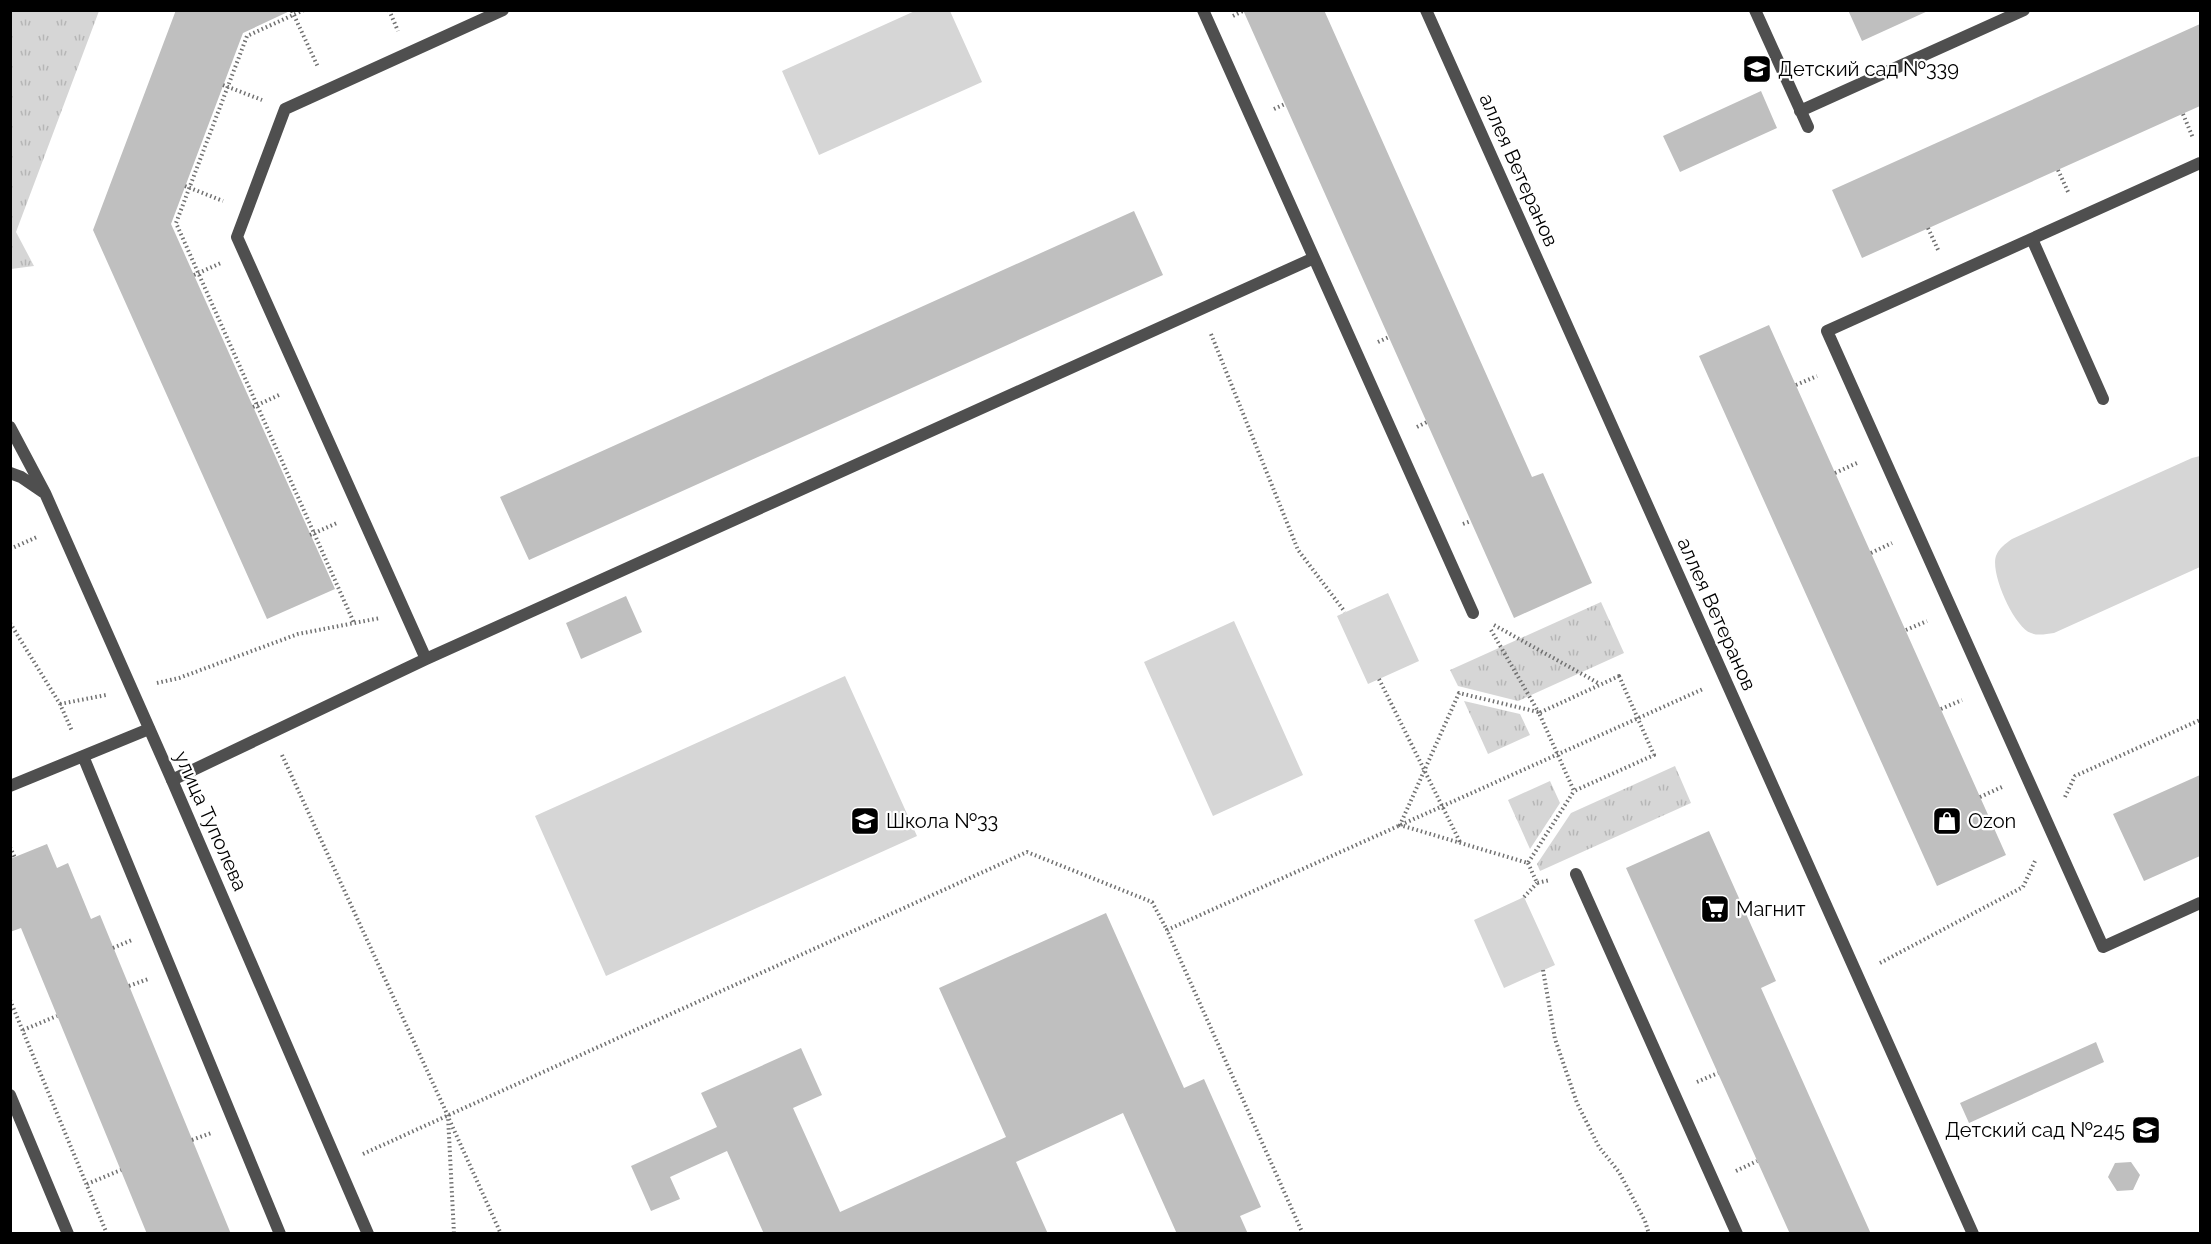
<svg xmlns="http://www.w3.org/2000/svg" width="2211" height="1244" viewBox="0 0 2211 1244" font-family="Raleway,sans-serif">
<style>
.grass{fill:url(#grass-tufts)}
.park{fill:#d6d6d6}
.building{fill:#bfbfbf}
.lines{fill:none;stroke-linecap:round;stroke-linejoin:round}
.path{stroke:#717171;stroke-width:4;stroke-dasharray:1.5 3;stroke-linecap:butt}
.service{stroke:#4f4f4f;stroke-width:12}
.pedestrian{stroke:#4f4f4f;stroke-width:12}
.minor{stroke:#4f4f4f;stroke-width:12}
.labels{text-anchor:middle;stroke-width:4.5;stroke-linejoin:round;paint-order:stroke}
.poi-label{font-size:20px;fill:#000;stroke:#fff;text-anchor:start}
.street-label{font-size:20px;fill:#000;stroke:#fff}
</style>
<defs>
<pattern id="grass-tufts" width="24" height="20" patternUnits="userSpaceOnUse" patternTransform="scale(1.5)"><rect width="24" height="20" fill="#d6d6d6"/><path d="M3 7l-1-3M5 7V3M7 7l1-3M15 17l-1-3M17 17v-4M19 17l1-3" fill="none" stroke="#b6b6b6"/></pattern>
</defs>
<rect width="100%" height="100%" fill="#fff"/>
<path class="grass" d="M10 11H99L16 232 34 266 11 269Z
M1601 602 1624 653 1518 701 1458 686 1450 670Z
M1464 701 1520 714 1530 735 1488 754Z
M1675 766 1691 803 1540 871 1537 864 1571 813Z
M1550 781 1560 803 1530 849 1508 800Z"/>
<path class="park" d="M917 10 950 11 982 82 819 155 782 71Z
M2200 456V567L2054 633C2046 634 2038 636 2031 633 2014 627 1990 573 1996 556 1999 548 2005 544 2012 539L2192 458Z
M1388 593 1419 661 1368 684 1337 616Z
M1234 621 1303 775 1213 816 1144 662Z
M845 676 917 836 606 976 535 816Z
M1524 897 1555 965 1504 988 1474 920Z"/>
<path class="building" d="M176 10H292L243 33 171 224 335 589 267 619 93 230Z
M1243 10H1324L1532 477 1543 473 1592 583 1514 618Z
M1848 10H1930L1862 41Z
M2200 24V106L1862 258 1832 190Z
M1761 91 1777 128 1680 172 1663 136Z
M1134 211 1163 275 529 560 500 497Z
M1769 325 2006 855 1937 886 1699 356Z
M626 596 642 632 581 659 566 623Z
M2200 775V856L2144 881 2113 814Z
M1709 831 1776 981 1761 988 1871 1234H1790L1626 868Z
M47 844 57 868 68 863 91 919 100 915 231 1234H147L21 928 10 932V859Z
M1106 913 1184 1088 1204 1079 1261 1207 1240 1216 1248 1234H1177L1123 1113 1016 1162 1048 1234H764L727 1151 670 1177 680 1199 651 1211 631 1166 717 1127 701 1093 801 1048 822 1095 793 1108 840 1212 1006 1137 939 988Z
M2096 1042 2104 1062 1969 1123 1960 1103Z
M2131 1162 2140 1175 2133 1190 2117 1191 2108 1177 2115 1163Z"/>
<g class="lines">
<path class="path" d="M304 10 247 36 176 223 354 623
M389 10 398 31
M292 11 318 67
M1233 16 1243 11
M223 85 262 100
M1274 109 1285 104
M2183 114 2193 138
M2058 170 2069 194
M185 186 223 201
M1928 228 1939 252
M194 275 221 263
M1211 334 1298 550 1345 612
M1378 342 1389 337
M1796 385 1817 376
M253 407 279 395
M1417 427 1427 422
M1835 473 1857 463
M1463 524 1471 521
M310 535 337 523
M10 549 37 537
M1871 553 1892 543
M10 623 60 704 72 731
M1494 625 1600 684
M1491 630 1539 713
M1906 630 1927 621
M1619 676 1654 755 1574 791 1539 713Z
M1379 679 1460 842
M157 683 179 678 298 634 380 618
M60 704 106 695
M1941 709 1962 700
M1538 712 1459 693 1400 825 1528 863 1574 791
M282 755 448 1116 454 1234
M1980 797 2002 787
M2065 797 2075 776 2200 720
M10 847 15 858
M1528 863 1537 883 1550 880
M1524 897 1537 883
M113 948 132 940
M1880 963 2023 887 2035 861
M1543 970 1555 1039 1577 1103 1599 1147 1619 1172 1645 1221 1649 1234
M129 986 148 979
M10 1000 107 1234
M23 1030 57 1016
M1697 1082 1718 1073
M449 1119 501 1234
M192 1140 211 1133
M363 1154 1027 852 1152 902 1167 930
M1736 1171 1757 1161
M87 1184 121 1170
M1303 1234 1167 930 1703 689"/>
<path class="service" d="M1203 10 1473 613
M1755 10 1808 127
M1800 111 2024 10
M2200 163 1827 331 2103 947 2200 903
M2032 239 2103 399
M426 659 237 237 285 109 503 10
M83 756 280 1234
M172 780 426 659 1314 258
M10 786 149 729
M1576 874 1737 1234
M10 1095 68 1234"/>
<path class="pedestrian" d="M1426 10 1973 1234"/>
<path class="minor" d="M10 427 45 493 172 780 368 1234
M10 473 21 477 43 492"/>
</g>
<defs>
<g id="school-square" transform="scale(1.5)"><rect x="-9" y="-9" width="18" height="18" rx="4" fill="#000" stroke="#fff"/><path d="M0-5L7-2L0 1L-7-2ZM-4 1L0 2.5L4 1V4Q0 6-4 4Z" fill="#fff"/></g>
<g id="shop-square" transform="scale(1.5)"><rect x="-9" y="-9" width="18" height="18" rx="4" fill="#000" stroke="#fff"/><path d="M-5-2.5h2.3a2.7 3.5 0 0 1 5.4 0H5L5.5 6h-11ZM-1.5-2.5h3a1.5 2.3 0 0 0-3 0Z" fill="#fff"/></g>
<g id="supermarket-square" transform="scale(1.5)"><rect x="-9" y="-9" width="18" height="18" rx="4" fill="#000" stroke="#fff"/><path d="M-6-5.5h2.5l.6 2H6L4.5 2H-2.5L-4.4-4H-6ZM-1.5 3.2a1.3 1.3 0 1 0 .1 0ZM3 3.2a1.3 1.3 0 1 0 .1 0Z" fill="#fff"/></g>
</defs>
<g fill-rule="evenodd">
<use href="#school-square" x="1757" y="69"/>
<use href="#school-square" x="865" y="821"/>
<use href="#shop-square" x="1947" y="821"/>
<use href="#supermarket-square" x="1715" y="909"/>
<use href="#school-square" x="2146" y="1130"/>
</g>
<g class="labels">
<g class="poi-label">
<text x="1778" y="76">Детский сад №339</text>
<text x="886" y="828">Школа №33</text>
<text x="1968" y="828">Ozon</text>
<text x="1736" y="916">Магнит</text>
<text x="2125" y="1137" text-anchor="end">Детский сад №245</text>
</g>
<g class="street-label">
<text transform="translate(1519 170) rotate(66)" y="7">аллея Ветеранов</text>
<text transform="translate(1717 614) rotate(66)" y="7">аллея Ветеранов</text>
<text transform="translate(211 821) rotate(66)" y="7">улица Туполева</text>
</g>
</g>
<rect width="2211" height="1244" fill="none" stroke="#000000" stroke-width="24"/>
</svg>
